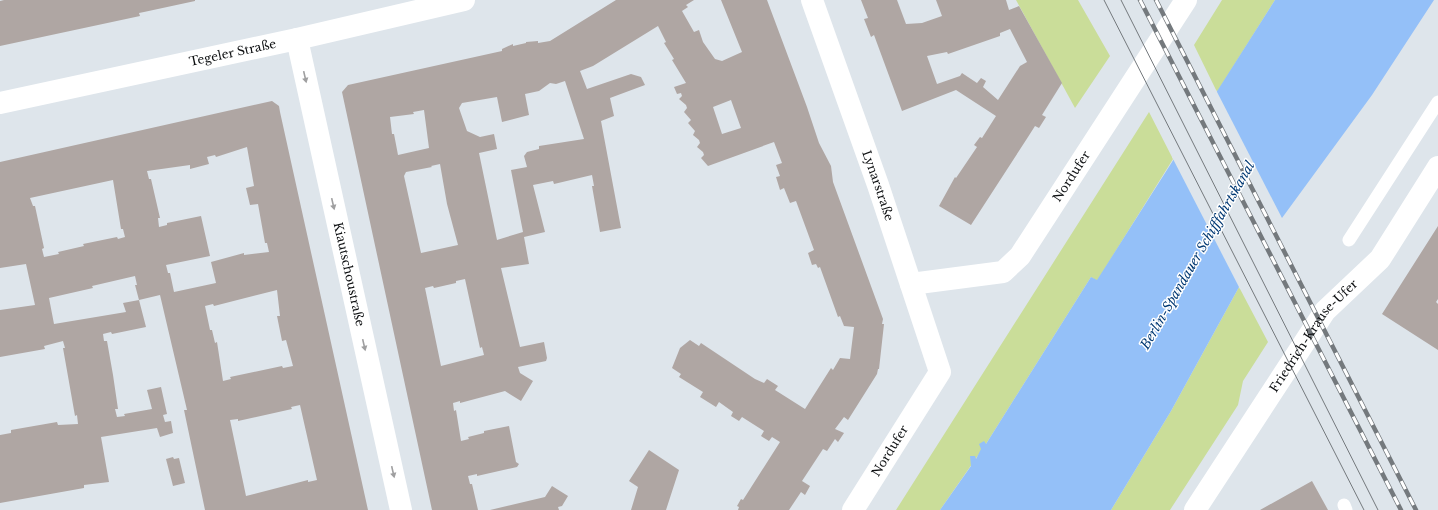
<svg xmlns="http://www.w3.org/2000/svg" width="1438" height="510" viewBox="0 0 1438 510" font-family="'Libre Baskerville',serif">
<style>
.green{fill:#cadd99}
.water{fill:#94c0f8}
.pier{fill:#dee5eb}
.building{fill:#afa6a3;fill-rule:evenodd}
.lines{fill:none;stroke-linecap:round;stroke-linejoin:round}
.service{stroke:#fff;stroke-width:13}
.minor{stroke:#fff;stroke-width:22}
.tertiary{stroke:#fff;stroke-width:22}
.tram{stroke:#74797d;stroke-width:1}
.rail-casing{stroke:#74797d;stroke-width:4.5}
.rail{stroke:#fff;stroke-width:3;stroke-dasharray:9;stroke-linecap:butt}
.oneway{fill:#9f9fa0}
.labels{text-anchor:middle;stroke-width:3;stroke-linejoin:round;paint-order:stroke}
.street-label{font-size:12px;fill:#0e1012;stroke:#fff}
.water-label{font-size:13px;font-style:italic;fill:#003873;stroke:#fff}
</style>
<rect width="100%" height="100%" fill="#dee5eb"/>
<path class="green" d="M1016 0H1078L1110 56 1075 108Z
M1222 0H1275L1217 92 1194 45Z
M1149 112 1173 159 1097 281 1091 277 986 444 940 510H896Z
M1239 287 1268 342 1243 381 1238 405 1170 510H1111L1171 411Z"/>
<path class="water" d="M1275 0H1434L1372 95 1282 218 1239 287 1171 411 1111 510H940L971 466 970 456H975L976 459 981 449 979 444 984 441 986 444 1091 277 1097 280Z"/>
<path class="pier" d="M1216 90 1283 220 1240 289 1172 157Z"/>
<path class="building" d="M4 0H195V1L144 12 139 13 140 16 0 46V1Z
M616 0H694L686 5 688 7 682 11 694 32 699 30 703 42 715 59 722 61 742 52 721 0H767L807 107 819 143 831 166 833 182 883 319 882 324H884L879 369H878L877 374 848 420 844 417 835 429 844 433 838 442 835 439 827 451 823 449 802 481 810 486 805 495 801 492 789 510H738L739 507 737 506 741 499 743 500 780 442 772 437 769 441 761 436 764 431 742 417 739 421 731 416 733 412 719 402 716 407 700 397 703 392 679 377 681 374 672 368 680 348 690 340 699 346 701 343 755 379 764 383 767 379 778 386 775 390 805 409 831 368 833 370 840 358 850 359 854 327 844 326 840 316 838 317 820 267 818 268 816 264 812 265 808 253 814 250 796 201 790 203 784 188 780 190 776 177 780 176 776 165 782 163 774 142 708 166 701 158 704 155 703 152 697 147 700 143 699 140 693 135 695 131 688 123 691 120 684 112 687 108 686 105 679 99 682 96 681 93 677 94 674 87 686 83 672 60 674 59 664 43 666 42 658 26 593 66 580 71 587 89 631 74 641 77 645 85 610 98 614 116 601 121 621 228 600 232 592 186H594L592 175 554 184 553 181 533 185 545 232 524 237 529 264 501 268 520 347 544 342 547 358 546 361 518 367 520 373 533 381 521 401 505 391 460 403V401L453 403 454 411 456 410 461 441 469 439 468 437 484 433V431L509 426 516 462 519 464 517 467 477 476V474L468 476 470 484H472L478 510H432L342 92 348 85 502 51V49L513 44V46L526 43V42L538 41V43L550 41ZM565 81 584 139 539 146V149L527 152 524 156 527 167 511 170 523 232 497 240 479 153 497 149 494 134 480 137 467 131 459 108 462 103 497 97 502 122 529 115 525 94 539 91 550 83 556 84ZM731 100 741 128 722 134 713 107ZM424 110 429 148 398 155 394 134H392L390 117 414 114 413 112ZM440 164 447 204 458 245 421 253 404 176 406 172 432 167 431 166ZM465 279 480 348 482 347 484 355 441 366 425 288 433 286 434 288 456 283V281Z
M861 0H897L906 24 922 23 942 16 936 0H1006L1009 10 1019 6 1062 83 1042 115 1046 117 1039 128 1035 126 1028 137 971 225 939 206 955 177 956 178 977 147 974 145 980 137 982 138 996 116 956 90 902 111 874 35 871 37 864 19 868 18ZM1010 29 1027 62 1020 66 998 100 983 87 986 81 981 78 977 83 962 73 960 76 937 84 927 56 947 52 948 54 1000 36V33Z
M272 101 279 106 280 112 368 510H205L184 410H187L160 295 139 300 135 285H137L135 276 92 286 93 288 49 298 54 324 126 312 123 303 139 300 146 327 112 334 111 332 103 334 104 341H107L113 375 118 409H115L117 417 125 416 124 414 152 409 147 390 161 387 167 414 163 415 165 422 171 421 173 433 160 437 157 428 101 437 109 482 84 485V488L0 503V435L11 433V430L57 422 58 425 78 424 77 415 75 416 63 348H65L63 341 44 346 45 349 0 357V310L35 305 26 264 0 268V162ZM247 147 254 186 246 188 250 205 258 204 265 243H267L269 252 244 255V253L211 262 216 283 174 292 170 273H168L166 265 210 256 201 216 167 223V225L159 227 158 218H160L151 179H149L147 171 190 165V169L209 164 207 157 215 155 216 157ZM113 180 121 229H123L125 237 118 239 117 237 83 244 84 246 58 252 59 254 44 257 42 249 44 248 35 206H33L30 198ZM277 290 280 316H277L282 341 286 340 293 366 283 368 282 366 230 377 231 379 223 381 217 342 215 343 212 330H210L205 306 213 304 214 306ZM300 405 317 480 308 482V480L246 496 230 420 238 419V421L292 409 291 407Z
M1438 226V299L1436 302 1438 304V350L1382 314Z
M649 450 679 470 666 510H631L638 487 629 481Z
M173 457 174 459 179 458 185 483 173 486 166 459Z
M1312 481 1328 510H1260Z
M552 486 568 496 562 506 558 507 559 510H490L545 497Z"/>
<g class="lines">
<path class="service" d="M1349 240 1438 102
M1344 505 1346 510"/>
<g class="minor">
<path id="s1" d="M812 0 878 185 940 372 853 510"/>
<path id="s2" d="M297 39 401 510"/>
<path id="s3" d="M0 103 297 39 464 0"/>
<path id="s4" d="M911 284 1003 272 1020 256 1186 0"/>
</g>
<path class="tertiary" id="s5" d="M1195 510 1325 311 1380 259 1438 167"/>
<path class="tram" d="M1104 0 1364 510
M1121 0 1378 510"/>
<g class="rail-casing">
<path id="rail" d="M1140 0 1401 510
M1156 0 1416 510"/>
</g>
<use href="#rail" class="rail"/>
</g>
<defs><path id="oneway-solid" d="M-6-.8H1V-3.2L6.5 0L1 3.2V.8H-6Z"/></defs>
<g class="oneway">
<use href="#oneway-solid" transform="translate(305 77) rotate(77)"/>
<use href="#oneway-solid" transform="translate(333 204) rotate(77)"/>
<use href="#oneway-solid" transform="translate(364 345) rotate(77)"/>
<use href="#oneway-solid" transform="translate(393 472) rotate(77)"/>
</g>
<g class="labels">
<g class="street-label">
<text dy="4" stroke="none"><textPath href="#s3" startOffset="238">Tegeler Straße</textPath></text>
<text dy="4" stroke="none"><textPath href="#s4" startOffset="211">Nordufer</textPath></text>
<text dy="4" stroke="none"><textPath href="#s1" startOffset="197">Lynarstraße</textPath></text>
<text dy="4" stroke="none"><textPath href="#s2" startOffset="241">Kiautschoustraße</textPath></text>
<text dy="4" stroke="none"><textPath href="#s5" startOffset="211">Friedrich-Krause-Ufer</textPath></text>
<text transform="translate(890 451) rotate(-58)" y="4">Nordufer</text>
</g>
<g class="water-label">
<text transform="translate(1197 255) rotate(-60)" y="5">Berlin-Spandauer Schifffahrtskanal</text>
</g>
</g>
</svg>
